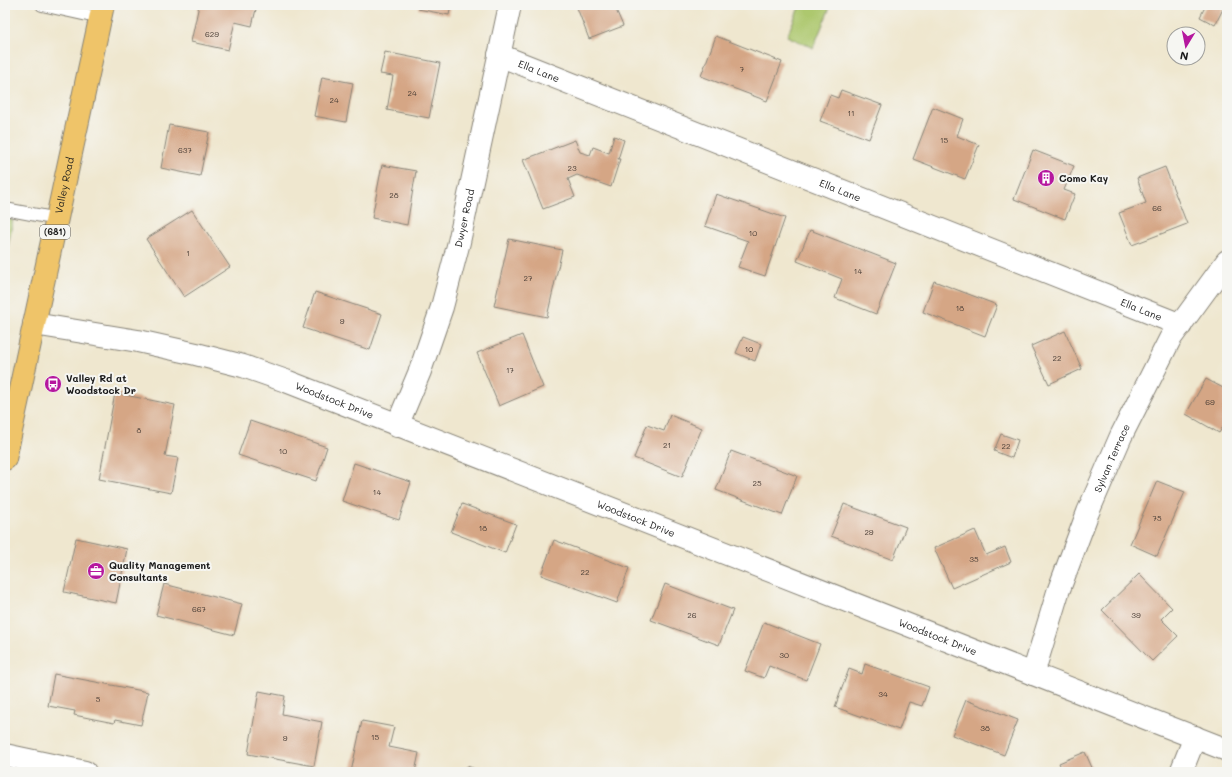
<svg xmlns="http://www.w3.org/2000/svg" width="1232" height="777" viewBox="0 0 1232 777" font-family="Mali,sans-serif">
<style>
.green{fill:#adc86e;stroke:#647245}
.building{fill:#d5a685}
.lines{fill:none;stroke-linecap:round;stroke-linejoin:round}
.lane-casing{stroke:#868276;stroke-width:14}
.street-casing{stroke:#868276;stroke-width:24}
.primary-casing{stroke:#868276;stroke-width:24}
.lane{stroke:#fff;stroke-width:12}
.street{stroke:#fff;stroke-width:22}
.primary{stroke:#efc469;stroke-width:22}
.labels{text-anchor:middle;stroke-width:4;stroke-linejoin:round;paint-order:stroke}
.number-label{font-size:8px;fill:#4a3e36}
.shield{fill:#f6f6f2;stroke:#5d5d5c;stroke-width:1}
.shield-label{font-size:9px;font-weight:bold;fill:#1c1c1c}
.street-label{font-size:10px;fill:#1c1c1c;stroke:#f6f6f2}
.poi-label{font-size:10px;font-weight:bold;fill:#1c1c1c;stroke:#f6f6f2;text-anchor:start}
</style>
<rect width="100%" height="100%" fill="#f6f6f2"/>
<filter id="ink" filterUnits="userSpaceOnUse"><feTurbulence type="fractalNoise" baseFrequency=".025" numOctaves="2"/><feDisplacementMap in="SourceGraphic" scale="8" xChannelSelector="R" yChannelSelector="G"/><feConvolveMatrix kernelMatrix="1 2 1 2 8 2 1 2 1" color-interpolation-filters="sRGB"/></filter>
<filter id="wash" filterUnits="userSpaceOnUse"><feTurbulence type="fractalNoise" baseFrequency=".012" numOctaves="4" result="noise"/><feDisplacementMap in="SourceGraphic" scale="16" xChannelSelector="R" yChannelSelector="G"/><feGaussianBlur stdDeviation="0.9" result="paint"/><feColorMatrix in="noise" values="0 0 0 0 0 0 0 0 0 0 0 0 0 0 0 0 0 1.4 0 .05"/><feComposite in="paint" operator="in"/></filter>
<g filter="url(#wash)">
<rect width="100%" height="100%" fill="#efe7cf"/>
<path class="green" d="M800 5H831L813 48 787 36Z
M5 219 13 220 5 261Z"/>
<g id="blocks">
<path class="building" d="M199 5H257L252 26 235 22 228 50 191 42Z
M419 5H451L449 15 418 9Z
M576 5H614L623 26 589 39Z
M1206 5H1225L1215 25 1200 17Z
M716 36 782 62 767 101 701 76Z
M385 52 440 63 429 118 387 110 393 76 380 74Z
M322 77 353 83 346 122 314 116Z
M841 90 882 105 869 139 820 121 830 95 838 98Z
M933 107 963 119 957 136 979 145 965 179 913 159Z
M169 125 209 132 200 176 161 168Z
M614 136 624 140 618 159H620L611 187 577 175 568 179 575 197 543 209 523 160 575 140 580 152 590 155 593 147 609 153Z
M1033 150 1074 166 1064 190 1075 194 1065 219 1014 199Z
M382 165 416 171 407 225 372 218Z
M1165 167 1187 224 1132 245 1119 213 1146 203 1137 178Z
M716 194 785 218 765 276 738 267 748 241 705 226Z
M192 210 230 267 184 297 146 239Z
M810 230 896 263 876 314 835 298 842 279 797 261Z
M509 239 562 250 547 317 494 306Z
M934 281 997 305 985 336 923 312Z
M315 292 382 314 370 350 303 328Z
M1065 331 1082 369 1049 384 1031 346Z
M522 335 543 387 499 406 477 353Z
M743 337 761 344 755 361 736 353Z
M1206 379 1227 390V423L1226 422 1219 433 1186 414Z
M115 393 175 405 165 456 178 458 171 493 99 479Z
M670 415 702 428 682 477 634 458 647 425 664 431Z
M250 421 327 447 316 481 238 455Z
M1001 434 1018 440 1012 458 994 451Z
M731 451 797 476 782 515 716 490Z
M354 463 411 482 399 520 342 501Z
M1157 481 1185 492 1157 556 1130 544Z
M462 504 516 524 505 553 451 532Z
M844 504 906 527 893 560 831 536Z
M975 530 986 555 1005 547 1011 562 952 588 934 548Z
M76 538 127 549 116 603 64 592Z
M554 540 629 568 617 603 541 575Z
M1139 574 1172 608 1161 619 1178 636 1152 661 1102 610Z
M164 584 242 604 234 635 156 615Z
M665 584 733 610 719 645 651 620Z
M764 622 820 644 806 680 769 666 764 678 745 671Z
M865 664 929 687 922 706 909 702 899 730 835 707 849 669 862 674Z
M54 674 148 692 141 725 115 720 114 723 74 715 75 711 48 706Z
M259 691 285 696 282 714 322 722 314 766 248 754Z
M966 700 1018 720 1004 755 952 735Z
M362 721 394 727 389 747 419 753 415 772H351Z
M1085 752 1094 772H1063L1059 763Z
M467 766 484 772H465Z"/>
</g>
</g>
<g filter="url(#ink)">
<use href="#blocks" fill-opacity="0" stroke="#868276" stroke-width="1"/>
<g class="lines">
<g class="lane-casing">
<path id="lane" d="M42 5 101 18
M5 209 58 219"/>
</g>
<g class="street-casing">
<g id="street">
<path id="s1" d="M499 55 1181 325"/>
<path id="s2" d="M34 324 138 341 196 354 243 366 286 381 1227 750"/>
<path id="s3" d="M397 426 420 371 442 307 459 242 510 5"/>
<path id="s4" d="M1033 674 1058 592 1088 512 1121 436 1170 339 1227 261"/>
<path d="M5 755 85 772"/>
<path d="M1181 772 1195 737"/>
</g>
</g>
<g class="primary-casing">
<g id="primary">
<path id="s5" d="M5 459 103 5"/>
</g>
</g>
<use href="#lane" class="lane"/>
<use href="#street" class="street"/>
<use href="#primary" class="primary"/>
</g>
</g>
<defs>
<g id="building-disc" transform="scale(0.9)"><circle r="9.5" fill="#b5179e" stroke="#f6f6f2"/><path d="M-4-6H4V6H1V3H-1V6H-4ZM-2.5-4.3h1.7v1.8h-1.7ZM.8-4.3h1.7v1.8H.8ZM-2.5-1h1.7V.8h-1.7ZM.8-1h1.7V.8H.8Z" fill="#fff"/></g>
<g id="bus-disc" transform="scale(0.9)"><circle r="9.5" fill="#b5179e" stroke="#f6f6f2"/><path d="M-5-6H5V4H4V6H2V4H-2V6H-4V4H-5ZM-3.5-4V0h7V-4ZM-3.5 1.2v1.5H-2V1.2ZM2 1.2v1.5H3.5V1.2Z" fill="#fff"/></g>
<g id="office-disc" transform="scale(0.9)"><circle r="9.5" fill="#b5179e" stroke="#f6f6f2"/><path d="M-6-3h4V-5.5h4V-3h4V5H-6ZM-1-4.5V-3h2v-1.5ZM-6 0V1H6V0Z" fill="#fff"/></g>
</defs>
<g fill-rule="evenodd">
<use href="#building-disc" x="1046" y="178"/>
<use href="#bus-disc" x="53" y="384"/>
<use href="#office-disc" x="96" y="571"/>
</g>
<g class="labels">
<g class="number-label">
<text x="212" y="37">629</text>
<text x="742" y="72">7</text>
<text x="412" y="96">24</text>
<text x="334" y="103">24</text>
<text x="851" y="116">11</text>
<text x="944" y="143">15</text>
<text x="185" y="153">637</text>
<text x="572" y="171">23</text>
<text x="394" y="198">28</text>
<text x="1157" y="211">66</text>
<text x="753" y="236">10</text>
<text x="188" y="256">1</text>
<text x="858" y="274">14</text>
<text x="528" y="281">27</text>
<text x="960" y="311">18</text>
<text x="342" y="324">9</text>
<text x="749" y="352">10</text>
<text x="1057" y="361">22</text>
<text x="510" y="373">17</text>
<text x="1210" y="405">69</text>
<text x="139" y="433">8</text>
<text x="667" y="448">21</text>
<text x="1006" y="449">22</text>
<text x="283" y="454">10</text>
<text x="757" y="486">25</text>
<text x="377" y="495">14</text>
<text x="1157" y="521">75</text>
<text x="483" y="531">18</text>
<text x="869" y="535">29</text>
<text x="974" y="562">35</text>
<text x="585" y="575">22</text>
<text x="199" y="612">667</text>
<text x="692" y="618">26</text>
<text x="1136" y="618">39</text>
<text x="784" y="658">30</text>
<text x="883" y="697">34</text>
<text x="98" y="702">5</text>
<text x="985" y="731">38</text>
<text x="375" y="740">15</text>
<text x="285" y="741">9</text>
</g>
<rect class="shield" x="40" y="225" width="30" height="14" rx="3"/>
<g class="shield-label">
<text x="55" y="235">(681)</text>
</g>
<g class="street-label">
<text dy="4" stroke="none"><textPath href="#s1" startOffset="43">Ella Lane</textPath></text>
<text dy="4" stroke="none"><textPath href="#s5" startOffset="280">Valley Road</textPath></text>
<text dy="4" stroke="none"><textPath href="#s1" startOffset="367">Ella Lane</textPath></text>
<text dy="4" stroke="none"><textPath href="#s3" startOffset="219">Dwyer Road</textPath></text>
<text dy="4" stroke="none"><textPath href="#s1" startOffset="691">Ella Lane</textPath></text>
<text dy="4" stroke="none"><textPath href="#s2" startOffset="311">Woodstock Drive</textPath></text>
<text dy="4" stroke="none"><textPath href="#s4" startOffset="230">Sylvan Terrace</textPath></text>
<text dy="4" stroke="none"><textPath href="#s2" startOffset="635">Woodstock Drive</textPath></text>
<text dy="4" stroke="none"><textPath href="#s2" startOffset="959">Woodstock Drive</textPath></text>
</g>
<g class="poi-label">
<text x="1059" y="182">Como Kay</text>
<text x="66" y="382">Valley Rd at<tspan x="66" dy="12">Woodstock Dr</tspan></text>
<text x="109" y="569">Quality Management<tspan x="109" dy="12">Consultants</tspan></text>
</g>
</g>
<rect width="1232" height="777" fill="none" stroke="#f6f6f2" stroke-width="20"/>
<g transform="translate(1186 46) rotate(190)"><circle r="19" fill="#f6f6f2" stroke="#9f9f9c"/>
<path d="M0-3L7 15L0 10L-7 15Z" fill="#b5179e"/>
<text y="-6" font-size="11" font-weight="bold" text-anchor="middle" fill="#1c1c1c">N</text>
</g>
</svg>
